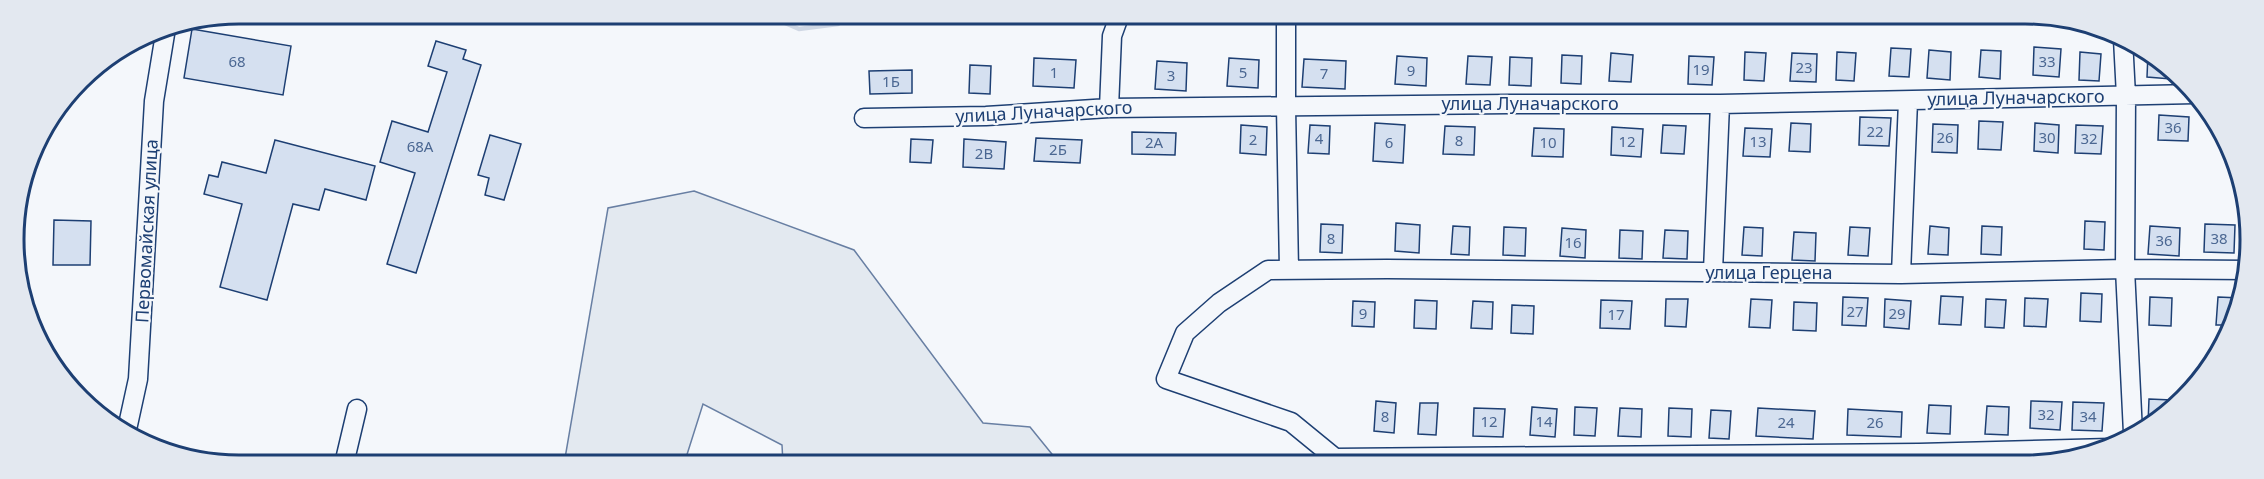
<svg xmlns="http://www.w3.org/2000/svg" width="2264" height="479" viewBox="0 0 2264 479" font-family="'Noto Sans',sans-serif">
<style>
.green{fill:#e3e9f0;stroke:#687fa3;stroke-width:1.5}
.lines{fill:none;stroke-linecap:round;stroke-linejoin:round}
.stream{stroke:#cfd7e4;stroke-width:4.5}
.building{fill:#d5e0f0;stroke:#1d3f73;stroke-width:1.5}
.minor-casing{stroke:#1d3f73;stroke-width:21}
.minor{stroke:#f4f7fb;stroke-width:18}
.labels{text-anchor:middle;stroke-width:4.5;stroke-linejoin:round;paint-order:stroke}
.number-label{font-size:15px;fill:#4b6792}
.street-label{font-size:18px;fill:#1d3f73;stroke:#f4f7fb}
.rim{fill:none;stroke:#1d3f73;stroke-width:3}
</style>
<rect width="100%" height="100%" fill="#f4f7fb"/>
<path class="green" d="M694 191 854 250 983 423 1030 427 1060 464H783L782 445 703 404 684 464H564L608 208Z"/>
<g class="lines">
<path class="stream" d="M749 14 771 17 799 29 838 24 851 14
M876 14 904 20 910 14"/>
</g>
<path class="building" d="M192 29 291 46 283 95 184 78Z
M436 41 466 50 463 59 481 65 416 273 387 264 415 173 380 162 392 121 428 132 447 72 428 66Z
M2034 47 2061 49 2059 77 2033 75Z
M1891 48 1911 49 1909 77 1889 76Z
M1929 50 1951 52 1950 80 1927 78Z
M1981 50 2001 51 2000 79 1979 77Z
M1745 52 1766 53 1764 81 1744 80Z
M1837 52 1856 53 1854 81 1836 80Z
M2080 52 2101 54 2099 81 2079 80Z
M1611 53 1633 55 1631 82 1609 81Z
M1792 53 1817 54 1816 82 1790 81Z
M2148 53 2171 73V79L2147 77Z
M1562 55 1582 56 1581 84 1561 83Z
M1397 56 1427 58 1426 86 1395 84Z
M1468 56 1492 57 1490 85 1466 84Z
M1689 56 1714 57 1712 85 1688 84Z
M1510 57 1532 58 1531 86 1509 85Z
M1034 58 1076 60 1074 88 1033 86Z
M1229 58 1259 60 1258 88 1227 86Z
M1304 59 1346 61 1345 89 1302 87Z
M1157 61 1187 63 1186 91 1155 89Z
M970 65 991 66 990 94 969 93Z
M912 70V93L870 94 869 71Z
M2159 115 2189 117 2188 141 2158 140Z
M1860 117 1891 118 1889 146 1859 145Z
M1979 121 2003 122 2001 150 1978 149Z
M1375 123 1405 125 1403 163 1373 161Z
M1791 123 1811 124 1810 152 1789 151Z
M2035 123 2059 125 2058 153 2034 151Z
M1933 124 1958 125 1957 153 1932 152Z
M1241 125 1267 127 1266 155 1240 153Z
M1310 125 1330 126 1329 154 1308 153Z
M1663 125 1686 126 1684 154 1661 153Z
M2076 125 2103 126 2101 154 2075 153Z
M1445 126 1475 127 1474 155 1443 154Z
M1612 127 1643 129 1641 157 1611 155Z
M1534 128 1564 129 1563 157 1532 156Z
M1745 128 1772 129 1770 157 1743 156Z
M1132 132 1176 133 1175 155 1132 154Z
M490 135 521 144 504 200 485 195 489 178 478 175Z
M1036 138 1082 140 1080 163 1034 161Z
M911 139 933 140 931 163 910 162Z
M964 139 1006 142 1004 169 963 167Z
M275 140 375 166 366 200 325 189 319 210 293 204 267 300 220 287 242 204 204 194 209 175 218 177 222 162 266 173Z
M54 220 91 221 90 265H53Z
M2085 221 2105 222 2104 250 2084 249Z
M1396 223 1420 225 1419 253 1395 251Z
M1321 224 1343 225 1342 253 1320 252Z
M2205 224 2235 225 2234 253 2204 252Z
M2245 225 2246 226 2248 254 2244 253Z
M1453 226 1470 227 1469 255 1451 254Z
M1930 226 1949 228 1948 255 1928 254Z
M1982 226 2002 227 2001 255 1981 254Z
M2150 226 2180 228 2179 256 2148 254Z
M1504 227 1526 228 1525 256 1503 255Z
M1744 227 1763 228 1762 256 1742 255Z
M1850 227 1870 228 1868 256 1848 255Z
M1562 228 1586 230 1585 258 1560 256Z
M1620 230 1643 231 1642 259 1619 258Z
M1665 230 1688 231 1687 259 1663 258Z
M1794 232 1816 233 1815 261 1792 260Z
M2081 293 2102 294 2101 322 2080 321Z
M1941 296 1963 297 1961 325 1939 324Z
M1843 297 1868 298 1866 326 1842 325Z
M2150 297 2172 298 2171 326 2149 325Z
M2218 297 2240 298 2231 325H2216Z
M2025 298 2048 299 2046 327 2024 326Z
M1666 299H1688L1686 327 1665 326Z
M1751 299 1772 300 1770 328 1749 327Z
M1885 299 1911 301 1909 329 1884 327Z
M1986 299 2006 300 2004 328 1985 327Z
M1415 300 1437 301 1436 329 1414 328Z
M1601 300 1632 301 1630 329 1600 328Z
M1353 301 1375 302 1374 327 1352 326Z
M1473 301 1493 302 1492 329 1471 328Z
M1794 302 1817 303 1816 331 1793 330Z
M1512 305 1534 306 1533 334 1511 333Z
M2149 399 2171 400 2170 409 2148 424Z
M1376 401 1396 403 1394 433 1374 431Z
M2031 401 2062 402 2060 430 2030 428Z
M2073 402 2104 403 2102 431 2072 430Z
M1420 403H1438L1436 435 1418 434Z
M1929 405 1951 406 1950 434 1927 433Z
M1987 406 2009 407 2008 435 1985 434Z
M1532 407 1557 409 1555 437 1530 435Z
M1575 407 1597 408 1595 436 1574 435Z
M1474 408 1505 409 1503 437 1473 436Z
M1620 408 1642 409 1641 437 1618 436Z
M1669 408 1692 409 1691 437 1668 436Z
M1758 408 1815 411 1813 439 1756 436Z
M1848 409 1902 412 1901 437 1847 435Z
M1711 410 1731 411 1729 439 1709 438Z"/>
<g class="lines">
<g class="minor-casing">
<path id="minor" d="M1286 15V107L1289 270
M2123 39 2126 96 2125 269 2133 433
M1109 108 1112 36 1120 14
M864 118 986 116 1109 108 1509 104H1720L2195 94
M1713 271 1720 104
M1901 274 1908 101
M126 434 138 379 154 101 166 28
M1335 458 1291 422 1166 379 1185 333 1219 303 1268 270 1387 269 1901 274 2125 269 2248 270
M344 464 357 409
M1335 464V458L1919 453 2110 448"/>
</g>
<use href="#minor" class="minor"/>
</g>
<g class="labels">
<g class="number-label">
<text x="237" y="67">68</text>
<text x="2047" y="67">33</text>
<text x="1804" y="73">23</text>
<text x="1701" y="75">19</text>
<text x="1411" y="76">9</text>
<text x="1054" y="78">1</text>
<text x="1243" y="78">5</text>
<text x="1324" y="79">7</text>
<text x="1171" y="81">3</text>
<text x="891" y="87">1Б</text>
<text x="2173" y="133">36</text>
<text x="1875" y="137">22</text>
<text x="1945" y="143">26</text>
<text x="2047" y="143">30</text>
<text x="1319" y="144">4</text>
<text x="2089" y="144">32</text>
<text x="1253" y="145">2</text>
<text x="1459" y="146">8</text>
<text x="1627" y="147">12</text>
<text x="1758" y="147">13</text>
<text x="1154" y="148">2А</text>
<text x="1389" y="148">6</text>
<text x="1548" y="148">10</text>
<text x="420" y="152">68А</text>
<text x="1058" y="155">2Б</text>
<text x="984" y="159">2В</text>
<text x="1331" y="244">8</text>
<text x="2219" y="244">38</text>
<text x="2164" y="246">36</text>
<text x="1573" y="248">16</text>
<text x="1855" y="317">27</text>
<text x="1363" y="319">9</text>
<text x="1897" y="319">29</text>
<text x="1616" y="320">17</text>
<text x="2046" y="420">32</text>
<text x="1385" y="422">8</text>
<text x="2088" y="422">34</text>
<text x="1489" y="427">12</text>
<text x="1544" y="427">14</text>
<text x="1786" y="428">24</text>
<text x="1875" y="428">26</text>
</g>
<g class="street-label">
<text transform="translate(2016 98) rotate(-1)" y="6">улица Луначарского</text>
<text x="1530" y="110">улица Луначарского</text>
<text transform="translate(1044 112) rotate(-3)" y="6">улица Луначарского</text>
<text transform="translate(147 231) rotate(-87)" y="6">Первомайская улица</text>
<text x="1769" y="279">улица Герцена</text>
</g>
</g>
<path d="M0 0H2264V479H0ZM239 24H2025A215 215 0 0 1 2240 239V240A215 215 0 0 1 2025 455H239A215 215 0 0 1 24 240V239A215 215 0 0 1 239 24Z" fill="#e3e8f0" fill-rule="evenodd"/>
<path class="rim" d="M239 24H2025A215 215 0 0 1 2240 239V240A215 215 0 0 1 2025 455H239A215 215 0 0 1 24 240V239A215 215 0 0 1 239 24Z"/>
</svg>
